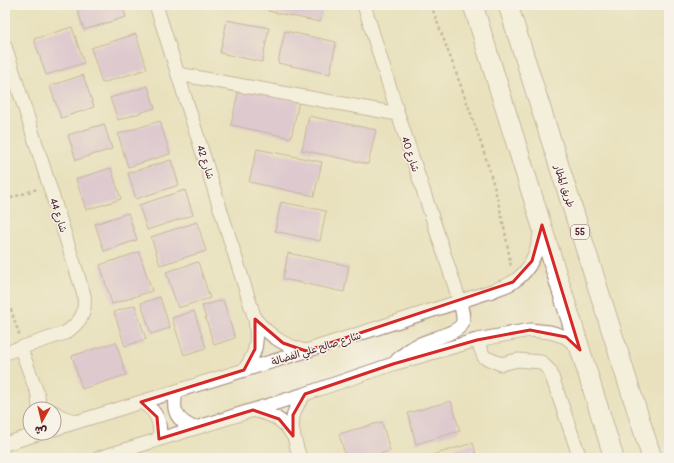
<svg xmlns="http://www.w3.org/2000/svg" width="674" height="463" viewBox="0 0 674 463" font-family="Pangolin,'Playpen Sans Arabic',sans-serif">
<style>
.building{fill:#d0abe5}
.lines{fill:none;stroke-linecap:round;stroke-linejoin:round}
.minor-casing{stroke:#9a8074;stroke-width:15}
.highway-casing{stroke:#9a8074;stroke-width:21}
.path{stroke:#9a8074;stroke-width:2.5;stroke-dasharray:3 3;stroke-linecap:butt}
.minor{stroke:#fff;stroke-width:13}
.highway{stroke:#fff;stroke-width:19}
.marked{fill:none;stroke:#d62828;stroke-width:3;stroke-linejoin:round}
.labels{text-anchor:middle;stroke-width:3;stroke-linejoin:round;paint-order:stroke}
.shield{fill:#f7f3e8;stroke:#7e5f64;stroke-width:1}
.shield-label{font-size:9px;font-weight:bold;fill:#4a1f2b}
.street-label{font-size:10px;fill:#4a1f2b;stroke:#f7f3e8}
</style>
<rect width="100%" height="100%" fill="#f7f3e8"/>
<filter id="ink" filterUnits="userSpaceOnUse"><feTurbulence type="fractalNoise" baseFrequency=".025" numOctaves="2"/><feDisplacementMap in="SourceGraphic" scale="8" xChannelSelector="R" yChannelSelector="G"/><feConvolveMatrix kernelMatrix="1 2 1 2 8 2 1 2 1" color-interpolation-filters="sRGB"/></filter>
<filter id="wash" filterUnits="userSpaceOnUse"><feTurbulence type="fractalNoise" baseFrequency=".012" numOctaves="4" result="noise"/><feDisplacementMap in="SourceGraphic" scale="16" xChannelSelector="R" yChannelSelector="G"/><feGaussianBlur stdDeviation="0.9" result="paint"/><feColorMatrix in="noise" values="0 0 0 0 0 0 0 0 0 0 0 0 0 0 0 0 0 1.4 0 .05"/><feComposite in="paint" operator="in"/></filter>
<g filter="url(#wash)">
<rect width="100%" height="100%" fill="#e9e1be"/>
<g id="blocks">
<path class="building" d="M76 5H122L126 17 84 30Z
M269 5H324L320 22 268 11Z
M227 20 269 28 262 62 220 53Z
M72 27 84 63 46 75 34 39Z
M285 31 336 42 330 74 278 63Z
M136 34 147 69 102 83 91 48Z
M83 75 94 107 61 118 50 86Z
M148 86 155 108 118 120 110 98Z
M239 88 299 101 291 138 231 125Z
M309 116 376 130 368 164 302 150Z
M160 121 170 154 128 167 118 134Z
M104 124 112 149 76 160 68 135Z
M257 149 322 162 314 196 249 182Z
M171 160 179 185 136 199 128 173Z
M111 168 121 199 86 210 76 179Z
M185 190 193 215 147 230 139 205Z
M281 202 326 211 320 241 275 231Z
M128 213 137 240 104 251 95 224Z
M197 222 206 251 160 265 151 237Z
M139 252 152 291 112 304 100 265Z
M288 253 349 266 344 292 283 279Z
M198 262 210 298 178 308 166 272Z
M160 297 170 328 151 334 141 303Z
M223 300 235 338 214 345 202 306Z
M135 305 146 339 125 346 114 312Z
M194 311 206 348 184 355 172 318Z
M116 342 126 375 82 389 72 356Z
M451 401 460 431 416 444 408 413Z
M382 422 390 451 365 458H346L339 434Z
M473 443 477 458H422Z
M266 454 268 458H253Z"/>
</g>
</g>
<g filter="url(#ink)">
<use href="#blocks" fill-opacity="0" stroke="#9a8074" stroke-width="1"/>
<g class="lines">
<g class="minor-casing">
<path id="minor" d="M156 5 255 319C258 341 257 353 244 370
M364 5 398 114 460 302C461 309 465 317 462 324 457 334 425 340 414 347 408 350 402 356 397 360
M5 46 84 295C86 314 81 322 65 333L5 353
M178 74 398 114
M255 319C270 336 284 346 306 351
M477 340 484 357 501 364 518 360 541 362 550 371 580 458
M21 349 38 395 39 409
M177 391C171 409 176 421 195 428
M141 402C156 410 162 422 159 439
M253 410C272 415 283 418 293 436
M54 412 62 417 77 422
M54 429 306 351 492 291C499 288 507 286 513 282 532 270 538 249 541 228
M5 444 40 433
M99 458 305 394 393 364 477 340 530 330 550 332 566 337 579 349
M300 458C292 433 286 416 305 394"/>
</g>
<g class="highway-casing">
<path id="highway" d="M473 5 614 458
M508 5 652 458"/>
</g>
<path class="path" d="M431 5C462 91 499 177 511 268
M5 200 37 189
M5 292 20 337"/>
<use href="#minor" class="minor"/>
<use href="#highway" class="highway"/>
</g>
</g>
<path d="M0 0H674V463H0ZM542 225 580 350 566 337 530 330 477 340 393 364 305 394 293 415V436L279 419 253 410 159 439 157 417 141 402 244 370 255 349V319L283 343 306 351 513 282 532 261Z" fill="#e9e1be" fill-opacity=".55" fill-rule="evenodd"/>
<path class="marked" d="M542 225 580 350 566 337 530 330 477 340 393 364 305 394 293 415V436L279 419 253 410 159 439 157 417 141 402 244 370 255 349V319L283 343 306 351 513 282 532 261Z"/>
<g class="labels">
<rect class="shield" x="571" y="225" width="18" height="14" rx="3"/>
<g class="shield-label">
<text x="580" y="235">55</text>
</g>
<g class="street-label">
<text transform="translate(411 154) rotate(72)" y="4">شارع 40</text>
<text transform="translate(206 162) rotate(72)" y="4">شارع 42</text>
<text transform="translate(565 186) rotate(72)" y="4">طريق المطار</text>
<text transform="translate(59 215) rotate(72)" y="4">شارع 44</text>
<text transform="translate(316 348) rotate(-17)" y="4">شارع صالح علي الفضالة</text>
</g>
</g>
<rect width="674" height="463" fill="none" stroke="#f7f3e8" stroke-width="20"/>
<g transform="translate(42 421) rotate(188)"><circle r="19" fill="#f7f3e8" stroke="#b29e9c"/>
<path d="M0-3L7 15L0 10L-7 15Z" fill="#c8321e"/>
<text y="-6" font-size="11" font-weight="bold" text-anchor="middle" fill="#4a1f2b">ش</text>
</g>
</svg>
